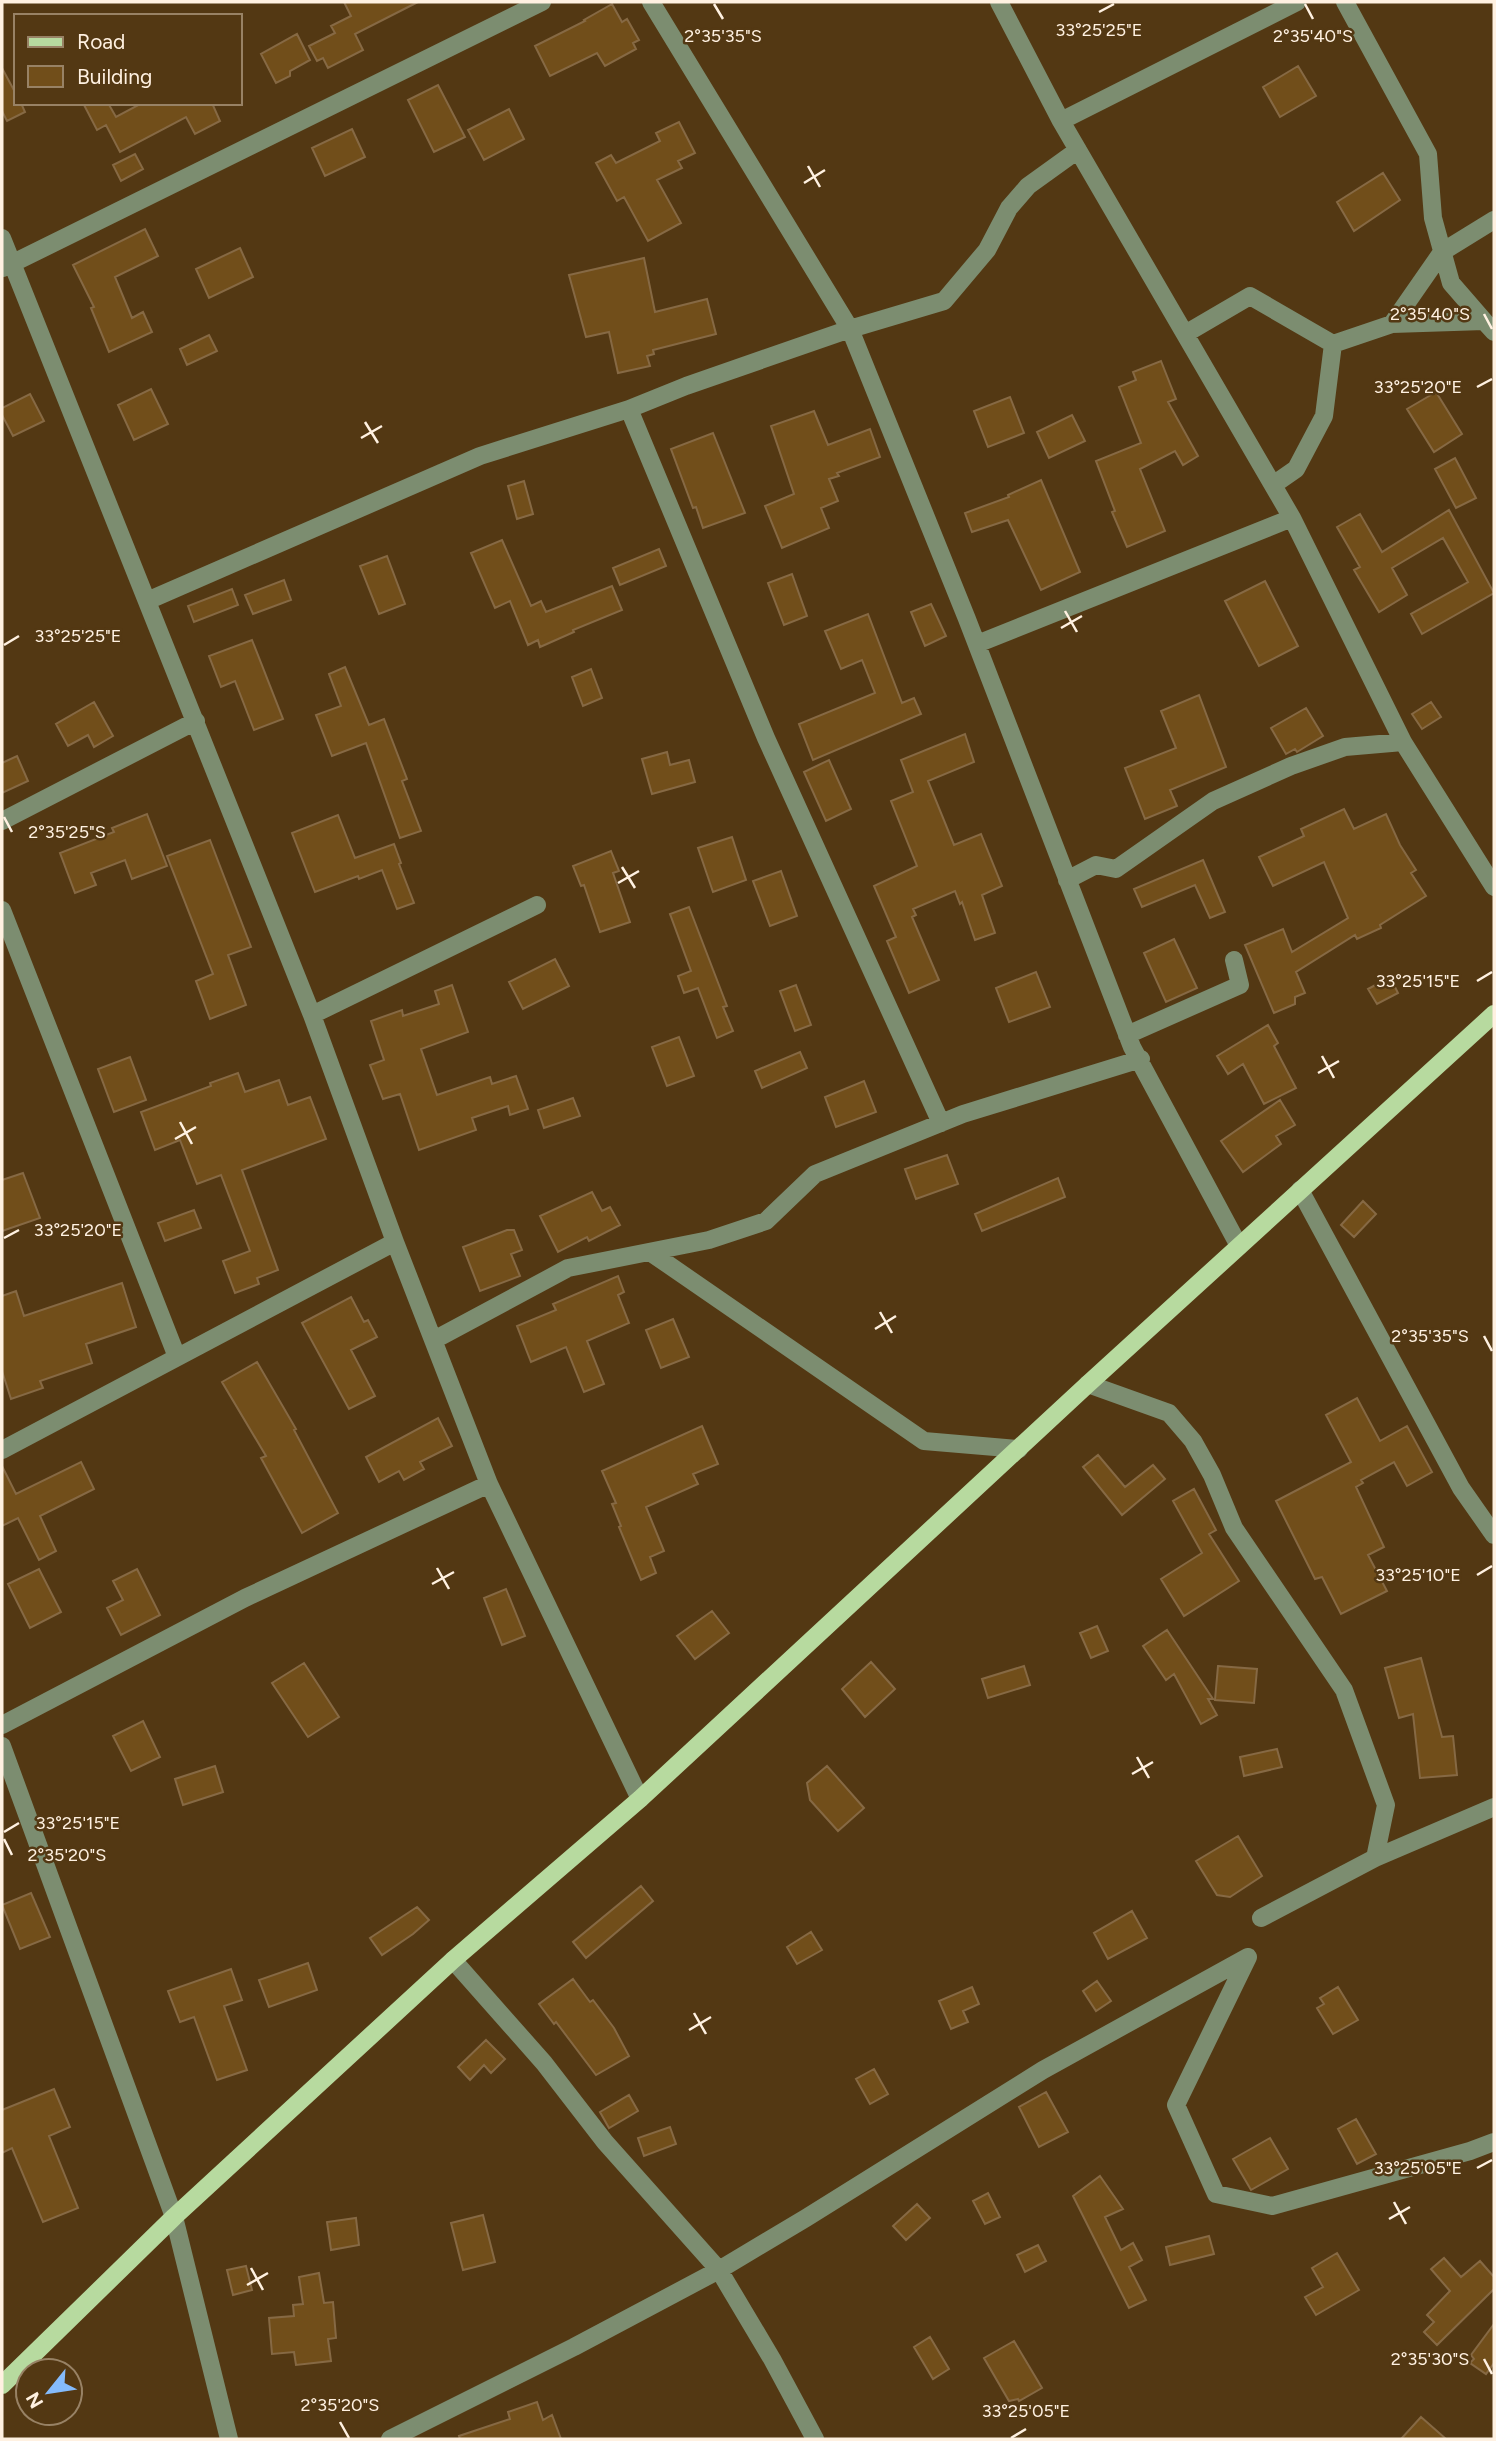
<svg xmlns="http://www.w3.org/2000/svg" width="1496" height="2441" viewBox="0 0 1496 2441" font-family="Figtree,sans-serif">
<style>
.building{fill:#714e1a;stroke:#866944;stroke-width:2}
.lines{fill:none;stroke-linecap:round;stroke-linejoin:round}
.minor{stroke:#7c8d70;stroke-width:18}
.major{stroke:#b7da9f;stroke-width:18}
.ticks{fill:none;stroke:#fff1e1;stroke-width:2.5}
.ticks-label{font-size:18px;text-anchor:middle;fill:#fff1e1;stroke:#533813;stroke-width:5;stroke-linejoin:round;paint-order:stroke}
</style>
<rect width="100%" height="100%" fill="#533813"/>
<path class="building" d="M344 2H418L355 34 363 50 328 68 323 58 317 61 309 46 335 33 331 26 351 16Z
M612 4 622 22 627 19 639 40 633 43 636 49 605 66 597 53 550 76 535 46 585 21 584 20Z
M297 34 310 60 290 71V76L276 83 261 54Z
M1298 66 1316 96 1280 117 1263 87Z
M2 68 16 94V103H21L25 112 7 121 2 111Z
M438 85 465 137 434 152 408 100Z
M83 103H108L116 117 142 103H212L220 121 195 134 186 117 120 152 106 125 97 130Z
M509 109 524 139 484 160 468 130Z
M679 122 695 153 678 161 682 168 657 180 681 223 648 241 624 197 617 201 596 163 611 155 616 163 660 141 656 133Z
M352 129 365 157 325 176 312 148Z
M135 154 143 169 121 181 113 165Z
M1383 173 1400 200 1354 231 1337 202Z
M145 229 158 256 115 277 132 318 143 312 152 332 109 352 91 308 94 307 73 265Z
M240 248 253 277 209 298 196 269Z
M644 258 655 312 707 299 716 334 653 350 654 354 647 356 650 366 618 373 609 332 586 337 569 275Z
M209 335 217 351 187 365 180 349Z
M1161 361 1176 399 1168 402 1198 456 1183 465 1175 451 1140 469 1165 531 1127 547 1112 512 1115 511 1096 461 1141 443 1119 387 1136 380 1133 372Z
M151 389 168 424 134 440 118 405Z
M1436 392 1462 434 1434 452 1407 409Z
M30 394 44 421 13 436 2 415V408Z
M1010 397 1024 433 988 447 974 411Z
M814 411 828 445 870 429 880 457 837 473 839 476 829 479 838 501 821 508 829 528 782 548 765 506 794 494 771 426Z
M1072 415 1085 441 1049 458 1037 432Z
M713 433 745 513 703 528 696 507 693 508 671 449Z
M1455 458 1476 498 1456 508 1435 469Z
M1041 480 1080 572 1041 590 1008 520 972 532 965 513 1009 497 1008 495Z
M524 481 533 514 517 519 508 486Z
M1449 510 1494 593 1422 634 1411 614 1468 582 1443 538 1392 568 1407 595 1379 612 1354 570 1360 567 1337 527 1360 514 1382 552Z
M502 540 531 606 541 601 546 612 612 586 622 610 573 630 574 632 540 647 538 640 528 645 510 601 495 608 471 553Z
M659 549 666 566 620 585 613 568Z
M387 556 405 604 379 614 360 566Z
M792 574 807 616 784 625 768 583Z
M284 580 291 600 253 614 245 595Z
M1265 581 1298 646 1259 666 1225 601Z
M232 589 238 605 194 622 188 606Z
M931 604 946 636 925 646 911 612Z
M868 614 902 703 914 698 921 714 813 760 799 724 875 693 862 660 841 669 825 631Z
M252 640 283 719 254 730 235 681 221 687 209 656Z
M345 667 369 725 384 719 407 779 402 781 421 831 400 838 366 743 332 756 316 715 341 706 329 674Z
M591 669 602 698 583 706 572 677Z
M1199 695 1226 767 1170 790 1177 806 1145 819 1125 768 1176 748 1161 711Z
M94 702 113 736 94 747 88 735 68 746 56 724Z
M1431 702 1441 717 1422 729 1412 714Z
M1306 708 1323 736 1297 752 1295 749 1286 754 1271 728Z
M965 734 974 762 928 781 954 845 981 834 1002 886 982 895 995 933 975 940 962 902 960 904 955 891 913 909 916 915 912 917 939 980 909 993 887 941 896 937 874 886 917 866 891 801 913 792 901 760Z
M667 752 670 765 689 760 695 782 652 794 642 759Z
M17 756 28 781 2 793V763Z
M829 760 851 809 826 821 804 772Z
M1344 809 1354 829 1386 814 1400 845 1416 870 1411 873 1426 896 1380 925 1381 928 1357 939 1355 935 1296 972 1305 993 1295 997V1004L1274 1013 1245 945 1283 929 1292 952 1348 918 1324 862 1273 886 1259 857 1304 836 1301 829Z
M147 814 167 866 132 879 125 860 91 873 96 885 75 893 60 853 114 832 112 828Z
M338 815 355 858 394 844 401 863 399 864 414 903 397 909 382 870 359 879 358 876 315 892 292 833Z
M732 837 746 880 713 892 698 848Z
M210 840 251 947 228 955 246 1005 210 1019 196 981 213 974 167 856Z
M611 851 619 871 613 873 630 922 600 932 584 885 581 886 573 866Z
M1203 860 1225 912 1210 918 1195 885 1142 907 1134 889Z
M781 871 797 916 770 926 753 881Z
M689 907 727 1006 723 1007 733 1031 717 1038 698 988 684 993 678 976 691 971 670 914Z
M1174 939 1197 988 1166 1002 1144 953Z
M555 959 569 986 523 1009 509 982Z
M1036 972 1050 1007 1009 1022 996 988Z
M1390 977 1398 993 1377 1004 1368 989Z
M452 985 468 1032 421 1049 437 1095 490 1077 492 1084 516 1076 528 1109 510 1115 508 1106 472 1118 476 1130 419 1150 400 1094 383 1099 370 1065 384 1060 371 1021 402 1010 403 1016 439 1004 435 991Z
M796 985 811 1025 795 1031 780 991Z
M1268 1025 1278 1043 1274 1046 1296 1088 1264 1104 1243 1064 1228 1074 1217 1056Z
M679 1037 694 1076 667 1086 652 1047Z
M800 1052 807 1068 762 1088 755 1071Z
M130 1057 146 1100 114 1112 98 1069Z
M238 1073 245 1092 279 1080 288 1105 310 1097 326 1139 242 1170 278 1270 257 1278 259 1284 235 1293 223 1261 250 1251 221 1175 197 1184 180 1140 155 1150 141 1112 211 1086 210 1083Z
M864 1081 876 1112 836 1127 825 1097Z
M573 1098 580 1116 544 1128 538 1110Z
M1280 1100 1295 1125 1276 1136 1281 1144 1243 1172 1221 1141Z
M947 1155 958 1184 916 1199 905 1169Z
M23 1173 40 1218 2 1231V1180Z
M1058 1178 1065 1197 982 1231 975 1214Z
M592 1192 602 1211 610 1207 620 1225 589 1241 587 1237 558 1252 540 1216Z
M1363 1201 1376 1214 1354 1237 1341 1225Z
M194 1210 201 1228 165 1241 158 1223Z
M507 1230H514L522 1250 511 1254 520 1276 480 1291 463 1247Z
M618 1276 624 1292 618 1295 629 1323 587 1341 604 1384 584 1392 566 1347 531 1362 517 1326 556 1310 553 1304Z
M122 1283 136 1327 86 1344 92 1363 40 1381 43 1388 11 1399 2 1371V1296L16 1291 24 1316Z
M351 1297 364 1322 368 1320 377 1337 351 1350 375 1396 349 1409 302 1323Z
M673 1319 689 1357 661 1368 646 1330Z
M257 1362 296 1429 294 1430 338 1513 302 1533 261 1458 266 1456 222 1382Z
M1357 1398 1380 1441 1407 1426 1432 1472 1407 1486 1394 1462 1361 1480 1363 1483 1356 1487 1384 1547 1368 1555 1387 1591 1341 1614 1322 1577 1315 1579 1276 1501 1351 1462 1326 1415Z
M438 1418 452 1446 420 1462 424 1469 404 1480 399 1471 379 1482 366 1457Z
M702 1426 718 1464 693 1474 698 1484 646 1507 664 1551 650 1557 656 1573 641 1580 619 1527 621 1526 612 1504 616 1503 602 1471Z
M1098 1455 1125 1487 1153 1465 1165 1479 1122 1515 1083 1467Z
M81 1462 94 1489 40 1516 56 1551 39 1560 18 1518 2 1526V1466L16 1494Z
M1194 1489 1216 1530 1209 1534 1239 1581 1184 1616 1161 1579 1202 1553 1173 1501Z
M39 1569 61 1612 30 1628 8 1584Z
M137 1569 160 1615 121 1635 107 1608 123 1600 113 1581Z
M506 1589 525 1636 502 1645 484 1598Z
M712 1611 729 1633 695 1659 677 1636Z
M1097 1626 1108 1651 1091 1658 1080 1633Z
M1167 1630 1213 1699H1208L1217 1715 1201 1724 1174 1674 1166 1680 1143 1646Z
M1421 1658 1442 1737 1453 1736 1457 1775 1420 1778 1413 1714 1399 1718 1385 1668Z
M871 1662 895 1689 865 1717 842 1689Z
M304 1663 339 1717 308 1737 272 1683Z
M1024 1666 1030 1685 988 1698 982 1679Z
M1218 1666 1257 1669 1254 1703 1215 1700Z
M143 1721 160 1757 131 1771 113 1736Z
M1277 1749 1282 1767 1244 1776 1240 1757Z
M215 1766 223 1792 183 1805 175 1779Z
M827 1766 864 1808 838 1831 810 1800 807 1783Z
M1238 1836 1262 1876 1230 1897 1217 1895 1196 1861Z
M641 1886 653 1901 586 1958 573 1942Z
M31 1893 50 1937 20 1949 2 1905Z
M417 1907 429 1920 413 1934 382 1955 370 1938Z
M1132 1911 1147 1938 1108 1959 1094 1933Z
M811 1932 822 1950 797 1964 787 1947Z
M308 1963 317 1990 269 2007 259 1980Z
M231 1969 242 2000 224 2006 247 2070 217 2080 194 2017 180 2022 168 1991Z
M573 1979 590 2002 593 2000 614 2028 629 2056 596 2075 556 2022 554 2024 539 2004Z
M1097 1981 1111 2001 1096 2011 1083 1991Z
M972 1987 979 2004 963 2011 968 2022 951 2029 939 2001Z
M1338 1987 1358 2020 1333 2034 1317 2008 1324 2004 1320 1998Z
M486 2040 505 2059 491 2073 484 2065 470 2080 458 2067Z
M874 2069 888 2094 870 2104 856 2079Z
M54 2089 70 2127 49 2136 78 2208 43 2222 12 2148 2 2153V2110Z
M1046 2092 1068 2132 1039 2147 1019 2107Z
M629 2095 638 2111 609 2128 600 2112Z
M1356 2119 1376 2154 1357 2164 1338 2129Z
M670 2127 676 2144 644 2156 638 2138Z
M1270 2138 1288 2169 1251 2190 1233 2159Z
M1100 2176 1123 2209 1105 2217 1121 2250 1133 2243 1142 2260 1129 2267 1146 2300 1129 2308 1073 2196Z
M988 2193 1000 2217 985 2224 973 2201Z
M917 2204 930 2218 906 2240 893 2226Z
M483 2215 495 2262 463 2270 451 2223Z
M356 2218 359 2245 331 2250 327 2222Z
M1209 2236 1214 2254 1170 2265 1166 2247Z
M1038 2245 1046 2261 1025 2272 1017 2255Z
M1337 2253 1359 2290 1316 2315 1305 2297 1323 2287 1312 2268Z
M1444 2258 1461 2277 1480 2261 1494 2277V2289L1437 2345 1424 2332 1434 2322 1427 2315 1450 2291 1431 2269Z
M246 2266 252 2290 233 2295 227 2270Z
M319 2273 324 2303 333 2302 336 2338 328 2339 331 2361 296 2365 294 2352 272 2354 269 2318 294 2316 293 2305 303 2304 299 2277Z
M1494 2324V2363L1486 2374 1470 2363 1474 2359 1471 2355Z
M930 2337 949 2369 933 2379 914 2347Z
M1014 2341 1042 2388 1019 2401 1018 2399 1009 2401 984 2358Z
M537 2402 543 2420 552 2415 561 2439H460L459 2436 510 2419 508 2412Z
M1421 2417 1446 2439H1401Z"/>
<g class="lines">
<path class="minor" d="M651 2 850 329 967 619 1132 1047 1239 1246
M999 2 1061 121 1292 518 1403 742 1494 887
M1345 2 1428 154 1433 218 1451 283 1484 321
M1061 121 1297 2
M2 238 312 1015 395 1242 489 1484 640 1799
M3 268 542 2
M1392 324 1442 252 1494 220
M1185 334 1250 296 1333 344 1392 324 1484 321 1494 332
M629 409 766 738 941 1123
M1273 485 1296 469 1324 416 1333 344
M147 601 480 456 629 409 686 386 850 329 944 301 987 250 1009 208 1028 186 1078 150
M977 644 1292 518
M2 821 196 721
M1067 880 1096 865 1116 869 1213 801 1291 766 1345 747 1403 742
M2 910 177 1357
M312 1015 537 905
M1127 1035 1240 985 1234 960
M1300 1190 1461 1488 1494 1535
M650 1252 924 1441 1019 1449
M434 1340 568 1268 709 1240 766 1221 815 1174 963 1114 1141 1059
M1088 1384 1169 1413 1193 1441 1212 1475 1234 1528 1344 1690 1386 1805 1375 1858
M2 1450 395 1242
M2 1725 245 1598 489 1484
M2 1746 174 2217 229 2439
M1261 1918 1375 1858 1494 1807
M1248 1957 1176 2105 1216 2194 1272 2206 1470 2151 1494 2142
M453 1960 544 2063 605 2142 719 2270 772 2359 815 2439
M390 2439 574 2347 719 2270 806 2218 1043 2070 1248 1957"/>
<path class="major" d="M2 2385 174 2217 453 1960 640 1799 1088 1384 1494 1014"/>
</g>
<path class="ticks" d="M714 4 723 19M1305 4 1313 19M1099 12 1114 4M808 166 820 187M804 183 825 170M1484 314 1492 329M1477 387 1492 379M365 422 378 443M361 438 382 426M1065 611 1077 632M1061 628 1082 616M4 645 19 636M4 817 12 832M622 867 635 888M618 883 639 871M1477 981 1492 972M1322 1056 1334 1078M1318 1073 1339 1061M180 1122 192 1144M175 1139 196 1127M4 1238 19 1230M880 1312 892 1333M875 1329 896 1316M1484 1336 1492 1351M437 1568 449 1589M1477 1575 1492 1566M432 1584 454 1572M1137 1757 1149 1778M1132 1774 1153 1762M4 1832 19 1823M4 1839 12 1855M694 2013 706 2034M689 2030 711 2017M1477 2168 1492 2160M1394 2202 1406 2224M1389 2219 1410 2207M251 2268 263 2290M247 2285 268 2273M1484 2359 1492 2374M340 2422 349 2438M1011 2438 1026 2429"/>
<g class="ticks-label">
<text x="1099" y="36">33°25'25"E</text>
<text x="723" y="42">2°35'35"S</text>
<text x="1313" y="42">2°35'40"S</text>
<text x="1430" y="320">2°35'40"S</text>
<text x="1418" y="393">33°25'20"E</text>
<text x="78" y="642">33°25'25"E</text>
<text x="67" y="838">2°35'25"S</text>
<text x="1418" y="987">33°25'15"E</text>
<text x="78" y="1236">33°25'20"E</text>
<text x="1430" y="1342">2°35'35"S</text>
<text x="1418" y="1581">33°25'10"E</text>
<text x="78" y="1829">33°25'15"E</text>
<text x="67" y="1861">2°35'20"S</text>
<text x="1418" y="2174">33°25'05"E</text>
<text x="1430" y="2365">2°35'30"S</text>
<text x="340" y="2411">2°35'20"S</text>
<text x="1026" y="2417">33°25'05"E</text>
</g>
<rect width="1496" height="2441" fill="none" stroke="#fff1e1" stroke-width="7"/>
<rect x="14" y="14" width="228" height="91" fill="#533813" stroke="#988265" stroke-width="2"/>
<rect x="28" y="37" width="35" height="10" fill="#b7da9f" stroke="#988265" stroke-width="2"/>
<text x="77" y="49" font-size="21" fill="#fff1e1">Road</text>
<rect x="28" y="66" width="35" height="21" fill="#714e1a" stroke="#988265" stroke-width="2"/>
<text x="77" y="84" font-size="21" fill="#fff1e1">Building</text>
<g transform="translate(49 2392) rotate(240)"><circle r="33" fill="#533813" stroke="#988265" stroke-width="2"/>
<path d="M0-5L12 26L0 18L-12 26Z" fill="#85bbfb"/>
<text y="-10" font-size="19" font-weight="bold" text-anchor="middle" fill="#fff1e1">N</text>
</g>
</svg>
